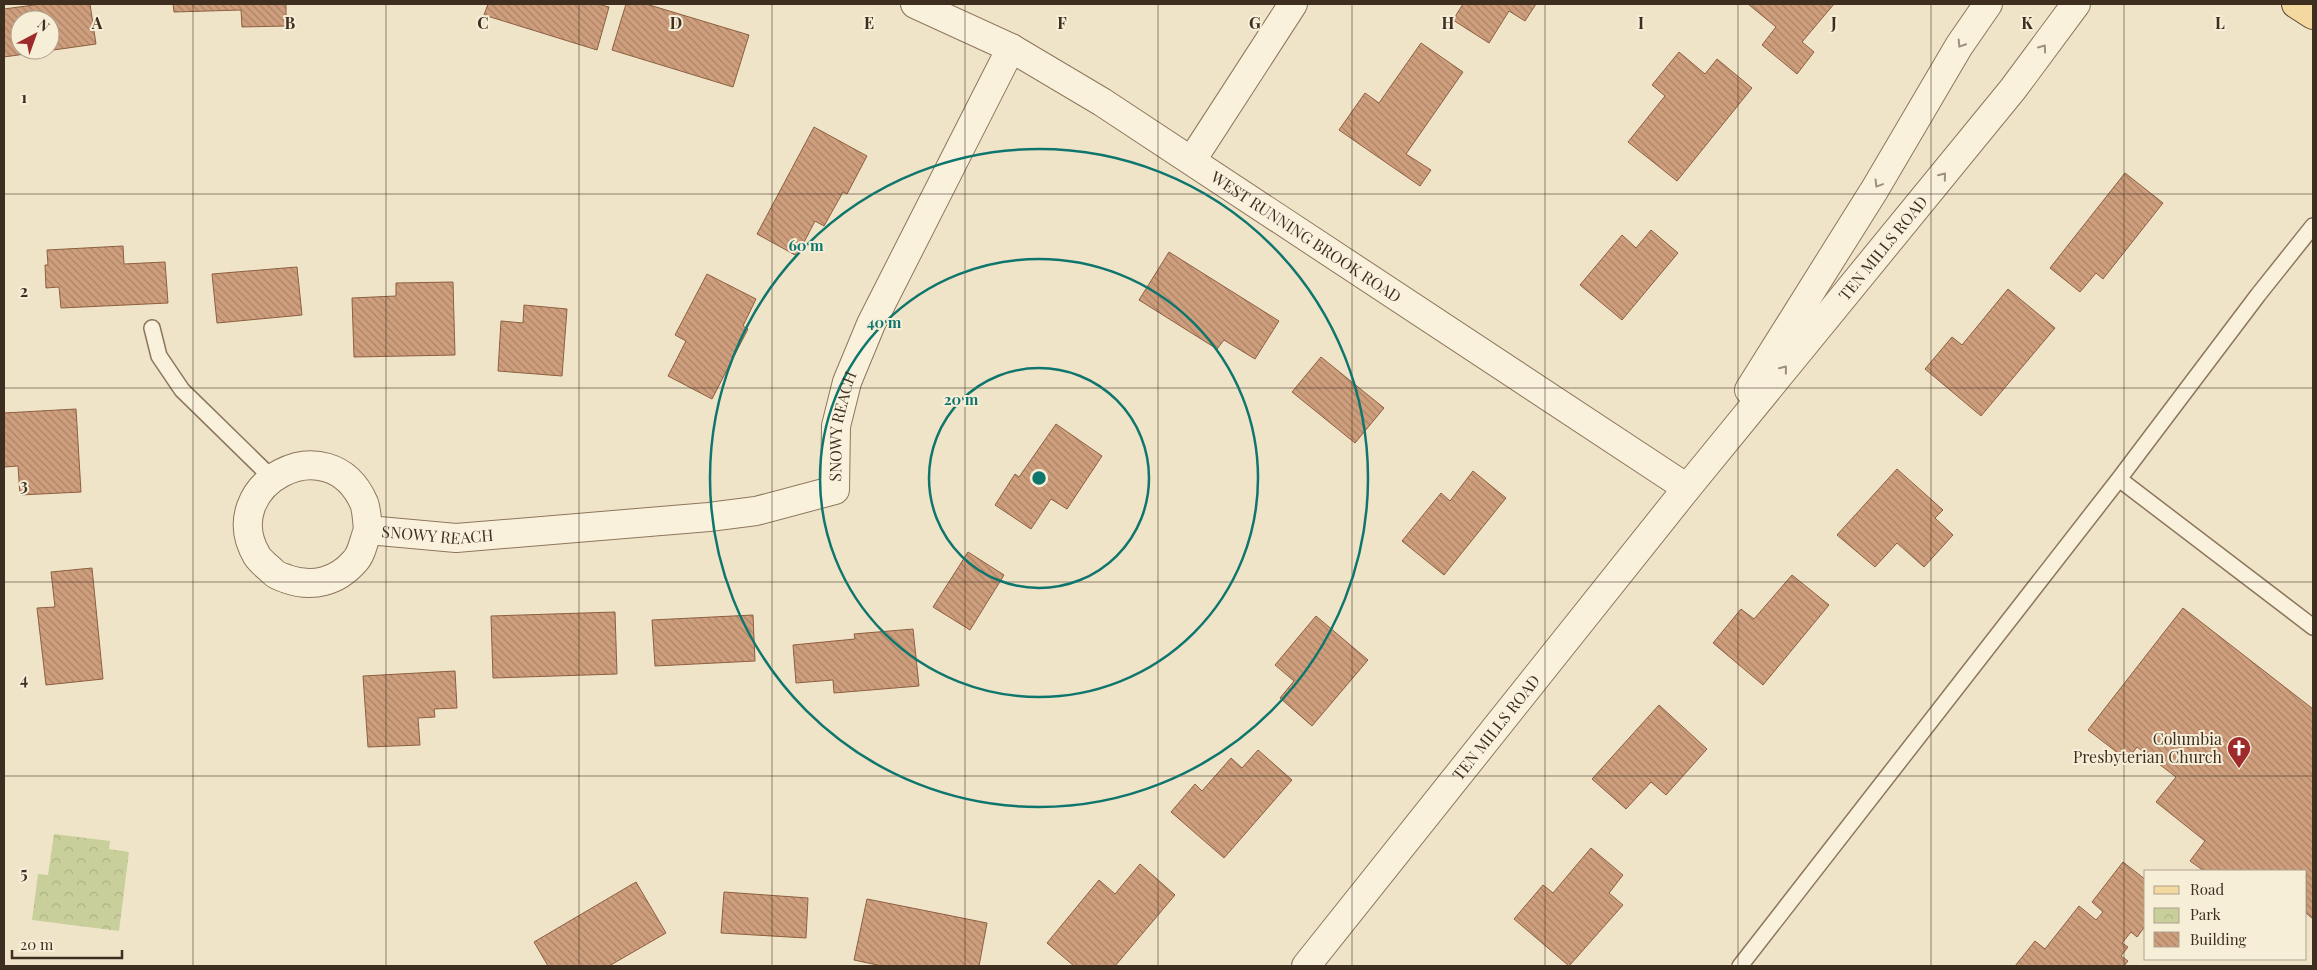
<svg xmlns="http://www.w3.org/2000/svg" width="2317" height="970" viewBox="0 0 2317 970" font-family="'Playfair Display',serif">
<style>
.park{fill:url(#park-crowns)}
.building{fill:url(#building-back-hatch);stroke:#8d5f41;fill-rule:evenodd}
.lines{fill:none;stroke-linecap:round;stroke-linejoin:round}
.service-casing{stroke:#8d765c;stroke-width:18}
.minor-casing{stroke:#8d765c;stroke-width:30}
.tertiary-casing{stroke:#8d765c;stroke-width:30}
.primary-casing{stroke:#5b4430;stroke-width:30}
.service{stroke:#faf1dc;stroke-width:15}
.minor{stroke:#faf1dc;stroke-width:28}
.tertiary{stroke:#faf1dc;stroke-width:28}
.primary{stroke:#f3d9a0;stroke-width:28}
.oneway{stroke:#9c907e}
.grid{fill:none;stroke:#3d2e20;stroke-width:1;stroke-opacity:0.55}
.ring{fill:none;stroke:#0f766e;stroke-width:2.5}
.labels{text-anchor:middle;stroke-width:4;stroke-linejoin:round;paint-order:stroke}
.street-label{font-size:16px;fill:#3d2e20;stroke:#f7eed8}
.poi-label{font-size:16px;fill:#3d2e20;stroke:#f7eed8;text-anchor:end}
.grid-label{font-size:16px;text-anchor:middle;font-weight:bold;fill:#3d2e20;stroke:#f7eed8;stroke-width:4;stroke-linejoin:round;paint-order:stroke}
.centre{fill:#0f766e;stroke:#f7eed8;stroke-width:2.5}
.ring-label{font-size:15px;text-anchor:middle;font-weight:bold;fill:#0f766e;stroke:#f7eed8;stroke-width:4;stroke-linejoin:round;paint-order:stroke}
</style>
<defs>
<pattern id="park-crowns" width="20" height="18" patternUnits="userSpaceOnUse" patternTransform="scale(1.25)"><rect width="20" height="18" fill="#c9cf9b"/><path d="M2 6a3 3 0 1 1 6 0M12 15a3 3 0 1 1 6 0" fill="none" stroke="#aeb285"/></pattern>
<pattern id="building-back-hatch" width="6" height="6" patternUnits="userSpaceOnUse" patternTransform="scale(1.25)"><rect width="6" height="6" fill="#cf9f7d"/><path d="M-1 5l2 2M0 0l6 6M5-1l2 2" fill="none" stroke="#a98266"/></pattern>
</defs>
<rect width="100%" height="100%" fill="#f0e4c8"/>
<path class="park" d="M54 834 110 841 109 849 129 852 119 931 32 920 38 874 48 875Z"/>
<path class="building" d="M41 4H90L96 44 4 57V9ZM20 20H50V50H20Z
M173 4H286V26L242 27 241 10 174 12Z
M488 4H598L609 7 597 50 484 15Z
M626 4H646L749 35 733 87 612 50Z
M1463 4H1536L1525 21 1509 11 1489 43 1453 20Z
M1748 4H1834L1802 42 1814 52 1797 74 1762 45 1776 27Z
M1421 43 1463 72 1406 154 1431 170 1420 186 1339 130 1365 93 1379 103Z
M1679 52 1705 74 1717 59 1752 88 1677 181 1628 142 1665 96 1652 85Z
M814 127 867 156 847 194 843 192 824 226 815 221 797 256 757 234Z
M2125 173 2163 203 2103 279 2096 273 2080 292 2050 268Z
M1651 230 1678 253 1622 320 1580 285 1622 235 1636 248Z
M123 246 124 264 165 262 168 303 61 308 59 287 46 288 45 265H48L47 250Z
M1169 252 1279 321 1255 359 1224 340 1217 349 1139 300Z
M297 267 302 315 217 323 212 274Z
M707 274 756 299 743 326 748 329 712 399 668 376 686 341 675 335Z
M453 282 455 355 354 357 352 298 396 296V283Z
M2008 289 2055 328 1981 416 1925 369 1952 337 1962 345Z
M524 305 567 309 562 376 498 371 501 321 523 323Z
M1321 357 1384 408 1355 443 1292 392Z
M76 409 81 492 20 495 18 466 4 467V413Z
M1056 424 1102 456 1067 509 1051 499 1031 529 995 505 1015 474 1019 477Z
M1897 469 1943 510 1935 518 1953 535 1924 567 1897 543 1875 567 1837 535Z
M1473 471 1506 498 1444 575 1402 541 1441 493 1450 501Z
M968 552 1004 575 970 630 933 607Z
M92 568 103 679 46 685 37 608 55 607 51 572Z
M1792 575 1829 605 1763 685 1713 643 1741 609 1754 619Z
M2183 608 2313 709V919L2306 913V871H2204L2190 861 2205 841 2156 802 2176 777 2137 747 2127 760 2088 730Z
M615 612 617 674 493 678 491 616Z
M753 615 755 661 655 666 652 620Z
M1316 616 1368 660 1312 726 1280 698 1294 681 1275 665Z
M913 629 919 686 834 693 833 680 796 683 793 645 855 639 854 634Z
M455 671 457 708 434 709 435 717 418 718 420 745 368 747 363 676Z
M1659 705 1707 749 1666 795 1651 782 1626 809 1592 779Z
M1258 750 1292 780 1224 858 1171 812 1195 784 1202 791 1231 758 1242 768Z
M1591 848 1623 875 1609 893 1623 905 1569 966 1514 919 1543 885 1553 893Z
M2123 862 2146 880V925L2137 937 2131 932 2122 943 2128 947 2121 956 2128 961 2124 966H2015L2035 941 2045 949 2079 906 2096 920 2103 912 2092 902Z
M1140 864 1175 895 1115 966H1074L1047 943 1099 880 1115 894Z
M636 882 666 933 609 966H548L534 942Z
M724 892 808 898 806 938 721 933Z
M867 899 987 923 979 966H882L854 960Z"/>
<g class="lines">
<g class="service-casing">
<path id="service" d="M152 328 159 356 182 390 272 478
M2119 479 2313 627
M1740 966 2119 479 2258 295 2313 226"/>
</g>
<g class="minor-casing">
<g id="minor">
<path id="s1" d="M915 4 1011 48 1102 102 1687 488"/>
<path d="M1192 160 1293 4"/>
<path id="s2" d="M368 530C364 539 362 554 355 561 337 582 312 588 287 579 282 577 277 576 273 572 268 567 261 562 257 556 215 485 329 423 364 503 367 511 367 522 368 530L456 538 709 517 756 511 835 490 836 426 847 382 871 324 1011 48"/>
</g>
</g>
<g class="tertiary-casing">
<g id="tertiary">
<path d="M1749 390 1875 189 1959 46 1988 4"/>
<path id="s3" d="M1306 966 1687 488 2013 89 2076 4"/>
</g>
</g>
<g class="primary-casing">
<path id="primary" d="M2296 4 2313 15"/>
</g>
<use href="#service" class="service"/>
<use href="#minor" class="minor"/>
<use href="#tertiary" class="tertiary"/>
<use href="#primary" class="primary"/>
</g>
<defs><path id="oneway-chevron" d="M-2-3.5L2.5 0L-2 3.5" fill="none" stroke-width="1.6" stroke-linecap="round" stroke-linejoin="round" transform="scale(1.25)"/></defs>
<g class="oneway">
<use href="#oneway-chevron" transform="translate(1961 44) rotate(123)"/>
<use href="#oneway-chevron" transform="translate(2043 48) rotate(-54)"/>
<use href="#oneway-chevron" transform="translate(1943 176) rotate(-51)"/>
<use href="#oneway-chevron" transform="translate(1878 184) rotate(121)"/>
<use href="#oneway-chevron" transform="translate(1784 369) rotate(-51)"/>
</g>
<path class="grid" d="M193 4V966M386 4V966M579 4V966M772 4V966M965 4V966M1158 4V966M1352 4V966M1545 4V966M1738 4V966M1931 4V966M2124 4V966M4 194H2313M4 388H2313M4 582H2313M4 776H2313"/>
<g class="ring">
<circle cx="1039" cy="478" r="110"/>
<circle cx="1039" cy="478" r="219"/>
<circle cx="1039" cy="478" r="329"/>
</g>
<defs>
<g id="church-pin" transform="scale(1.25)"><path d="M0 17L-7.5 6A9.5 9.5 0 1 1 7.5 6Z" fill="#9e2a2b" stroke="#f7eed8"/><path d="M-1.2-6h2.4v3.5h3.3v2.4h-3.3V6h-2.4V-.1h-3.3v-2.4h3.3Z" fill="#fff"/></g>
</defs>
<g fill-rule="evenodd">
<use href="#church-pin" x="2239" y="748"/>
</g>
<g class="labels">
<g class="street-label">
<text dy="6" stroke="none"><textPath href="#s1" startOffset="456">WEST RUNNING BROOK ROAD</textPath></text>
<text dy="6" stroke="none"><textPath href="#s3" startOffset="921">TEN MILLS ROAD</textPath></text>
<text dy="6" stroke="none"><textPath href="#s2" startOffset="908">SNOWY REACH</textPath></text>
<text dy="6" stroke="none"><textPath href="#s2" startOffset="442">SNOWY REACH</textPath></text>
<text dy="6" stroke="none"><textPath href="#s3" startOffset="305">TEN MILLS ROAD</textPath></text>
</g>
<g class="poi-label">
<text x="2222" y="745">Columbia<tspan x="2222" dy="18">Presbyterian Church</tspan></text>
</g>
</g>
<g class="grid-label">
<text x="97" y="29">A</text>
<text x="290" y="29">B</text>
<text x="483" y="29">C</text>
<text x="676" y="29">D</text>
<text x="869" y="29">E</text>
<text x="1062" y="29">F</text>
<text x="1255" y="29">G</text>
<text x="1448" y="29">H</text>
<text x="1641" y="29">I</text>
<text x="1834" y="29">J</text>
<text x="2027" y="29">K</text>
<text x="2220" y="29">L</text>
<text x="24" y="103">1</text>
<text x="24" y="297">2</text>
<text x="24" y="491">3</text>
<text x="24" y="685">4</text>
<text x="24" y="879">5</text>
</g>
<circle cx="1039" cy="478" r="8" class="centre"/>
<g class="ring-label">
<text x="806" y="251">60 m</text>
<text x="884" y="328">40 m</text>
<text x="961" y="405">20 m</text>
</g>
<rect width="2317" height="970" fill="none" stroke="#3d2e20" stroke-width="10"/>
<rect x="2144" y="870" width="162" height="90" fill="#f7eed8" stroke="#ada18e"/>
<rect x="2154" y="886" width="25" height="8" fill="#f3d9a0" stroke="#ada18e"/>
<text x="2190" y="895" font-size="15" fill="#3d2e20">Road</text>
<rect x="2154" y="908" width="25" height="15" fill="url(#park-crowns)" stroke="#ada18e"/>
<text x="2190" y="920" font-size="15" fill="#3d2e20">Park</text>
<rect x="2154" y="932" width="25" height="15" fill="url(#building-back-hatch)" stroke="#ada18e"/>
<text x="2190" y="945" font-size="15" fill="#3d2e20">Building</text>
<g transform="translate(35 35) rotate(41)"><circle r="24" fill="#f7eed8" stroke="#ada18e"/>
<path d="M0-4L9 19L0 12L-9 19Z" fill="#9e2a2b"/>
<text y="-8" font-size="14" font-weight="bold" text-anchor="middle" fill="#3d2e20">N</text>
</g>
<path d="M12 950v8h110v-8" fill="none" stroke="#3d2e20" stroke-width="2.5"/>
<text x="20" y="950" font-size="15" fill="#3d2e20" stroke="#f7eed8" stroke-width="4" paint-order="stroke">20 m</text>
</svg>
